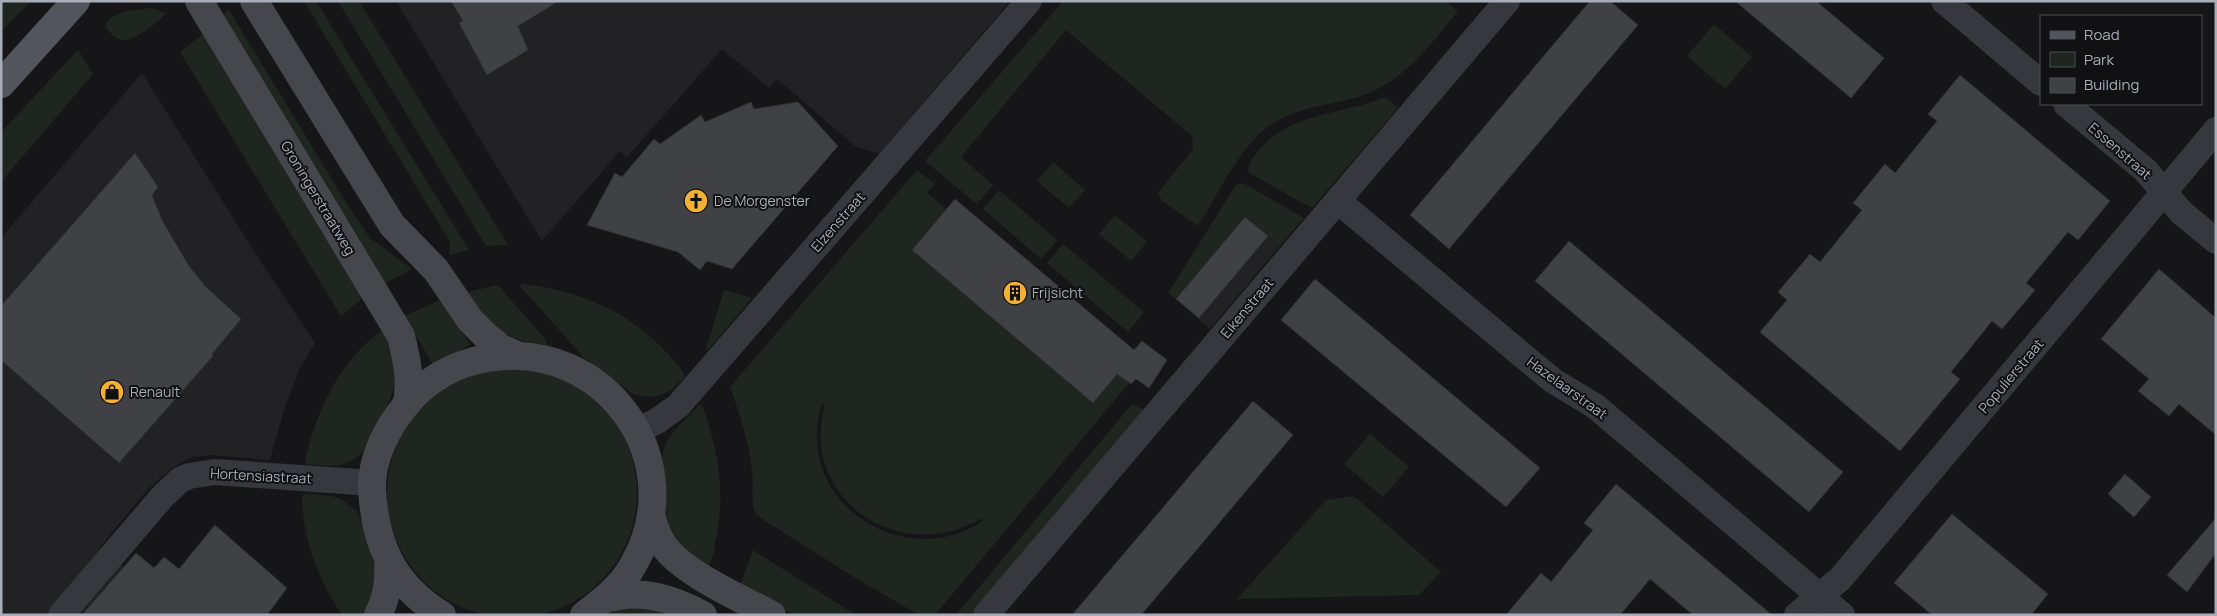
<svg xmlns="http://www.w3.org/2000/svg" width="2217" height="616" viewBox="0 0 2217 616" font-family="Manrope,sans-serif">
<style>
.built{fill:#222225}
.green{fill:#1e261f;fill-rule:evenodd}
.building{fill:#404145;stroke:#303034}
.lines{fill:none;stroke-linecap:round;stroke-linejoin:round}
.street{stroke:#37383d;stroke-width:26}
.secondary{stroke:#45474d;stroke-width:28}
.primary{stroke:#53555c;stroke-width:28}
.labels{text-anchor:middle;stroke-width:4;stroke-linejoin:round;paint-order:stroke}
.street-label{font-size:14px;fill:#a8adb8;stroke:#111113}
.poi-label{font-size:14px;fill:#a8adb8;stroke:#111113;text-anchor:start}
</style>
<rect width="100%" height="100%" fill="#161618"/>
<path class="built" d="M396 1H1010L879 154 855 146 777 79 769 88 722 49 627 157 620 151 542 241Z
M142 73 259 259 315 343 300 368 284 410 270 460 210 455 190 458 172 468 147 490 100 547 149 589 127 615H1V238Z
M1245 217 1276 243 1278 248 1210 329 1176 299Z"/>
<path class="green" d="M1 1H31L1 31Z
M304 1H316L469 250 450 255V242Z
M338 1H359L508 245 486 246Z
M1063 1H1446L1458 11C1430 45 1405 81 1361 96 1329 106 1296 106 1268 127 1240 147 1217 196 1198 226L1162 201 1158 193 1193 149 1192 136 1066 30 961 157 993 185 977 204 925 161Z
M152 8 166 13C160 21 153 25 145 31 127 43 120 45 105 27 109 11 138 9 152 8Z
M229 10 347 204 370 238 411 268 409 271 384 284 221 16Z
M1714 24 1752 57 1725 89 1687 56Z
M203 34 332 249 364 297 341 316 180 52Z
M78 50 93 74 1 182V132Z
M1386 97 1398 108 1312 208 1249 173C1247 164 1252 159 1257 152 1289 112 1342 115 1386 97Z
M1053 162 1085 190 1069 208 1037 181Z
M917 170 935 184 927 193 946 209 912 250 1118 373 1129 383 935 615H919L852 576 756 515C750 501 754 484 752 469 748 440 740 414 730 387ZM822 403 825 404C798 500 901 567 982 518L983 521C902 575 791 499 822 403Z
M1243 183 1304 218 1278 248 1276 243 1245 217 1176 299 1168 293 1236 185Z
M999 190 1057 240 1041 259 983 209Z
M1115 215 1147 242 1131 261 1099 234Z
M1063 244 1144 312 1128 332 1047 263Z
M521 284C576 289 629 311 667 353 673 360 682 368 685 377L670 391 661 395 651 397 633 394 584 358 520 286Z
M498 285 546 340 547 345C501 339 492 328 467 292Z
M724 290 752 298 708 350 706 349Z
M442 299 470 345 433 364 404 316Z
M382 330C396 350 399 377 390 399 387 408 381 415 377 423 371 438 365 455 349 462 336 468 320 465 307 464L305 462C316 411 339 362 382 330Z
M387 493a125 125 0 1 1 250 0a125 125 0 1 1-250 0Z
M1132 404 1144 410 972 615H956Z
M699 405H702C719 451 726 495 715 543 714 551 712 562 707 568 697 559 682 550 675 540 665 523 657 460 666 443 674 429 688 417 699 405Z
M1370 434 1409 467 1383 497 1344 464Z
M305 494 332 496 341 499 356 511 362 521 377 576 367 615H342C318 578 303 541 302 497Z
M1354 496 1441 572 1419 595 1237 599 1326 500Z
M753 550 856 615H794L740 586Z
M635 605 681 615H605L620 608Z"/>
<path class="building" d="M451 1H559L518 26 528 50 487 75 459 23 463 21Z
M1590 1H1610L1638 25 1449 249 1410 215Z
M1735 1H1816L1884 58 1851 98Z
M1960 75 2110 201 2078 240 2068 232 2026 283 2035 290 2002 329 1992 321 1951 372 1960 379 1900 451 1760 332 1787 300 1778 292 1810 254 1820 262 1862 210 1853 203 1885 164 1895 173 1937 121 1928 114Z
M751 102 754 109 798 102 838 146 732 269 707 261 700 270 678 252 587 225 615 173 622 177 654 139 660 144 701 115 705 122Z
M135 153 158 187 152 195 162 220 189 266 205 286 241 319 212 354 213 356 119 463 1 360V306Z
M955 199 1134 350 1142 341 1167 360 1149 388 1136 379 1131 384 1117 374 1093 403 912 250Z
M1245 217 1268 236 1199 318 1176 299Z
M1569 241 1843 472 1809 512 1535 281Z
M2159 269 2216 318V435L2179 404 2169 416 2138 391 2149 379 2101 339Z
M1315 279 1540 468 1506 507 1281 320Z
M1253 401 1293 435 1199 547 1141 615H1072Z
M2125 474 2151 497 2134 517 2108 494Z
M1616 484 1710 563 1772 615H1693L1650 579 1620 615H1506L1541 573 1551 582 1593 530 1584 523Z
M1952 514 2048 594 2031 615H1932L1894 583Z
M2216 518V553L2187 592 2167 575Z
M215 525 287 588 267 615H82L136 553 154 568 164 557 179 569Z"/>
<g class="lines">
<path class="street" d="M1944 1 2041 83
M2066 104 2145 170 2182 213 2216 241
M1338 201 1552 380 1595 406 1842 615
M637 431 657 421 678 406 1029 1
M61 615 163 496 180 480 189 476 215 472 373 483
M986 615 1507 1
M1797 615 1840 579 2216 130"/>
<path class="secondary" d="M199 1 401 336C407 360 411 379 407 404
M254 1 392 225 436 270 470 320 485 335 501 348 517 355
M651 514C654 525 657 537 664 546 683 573 742 599 772 615
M605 599C640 588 671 598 703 615
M378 615C388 595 389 580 388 558
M442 615C393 585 375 545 372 489 371 459 387 428 405 406 425 380 455 363 488 358 606 338 694 463 632 567 621 587 602 601 584 615"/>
<path class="primary" d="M1 84 76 1"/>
</g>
<defs>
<g id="church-disc" transform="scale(1.25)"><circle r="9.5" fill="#f2b134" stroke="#111113"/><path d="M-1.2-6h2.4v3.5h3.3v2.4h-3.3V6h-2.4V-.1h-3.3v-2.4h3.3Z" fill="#111"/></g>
<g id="building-disc" transform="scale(1.25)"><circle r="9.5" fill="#f2b134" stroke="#111113"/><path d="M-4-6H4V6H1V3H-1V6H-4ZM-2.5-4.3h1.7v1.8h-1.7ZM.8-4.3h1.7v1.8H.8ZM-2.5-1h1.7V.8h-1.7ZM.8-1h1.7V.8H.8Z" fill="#111"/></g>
<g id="shop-disc" transform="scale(1.25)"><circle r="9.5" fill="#f2b134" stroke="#111113"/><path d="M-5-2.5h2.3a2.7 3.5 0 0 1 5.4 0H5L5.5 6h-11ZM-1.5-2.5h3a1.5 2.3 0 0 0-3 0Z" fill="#111"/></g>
</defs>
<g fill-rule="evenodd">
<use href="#church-disc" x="696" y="201"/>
<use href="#building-disc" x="1015" y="293"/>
<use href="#shop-disc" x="112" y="392"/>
</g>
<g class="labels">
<g class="street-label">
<text transform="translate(2120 151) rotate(41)" y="5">Essenstraat</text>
<text transform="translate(318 198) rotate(59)" y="5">Groningerstraatweg</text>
<text transform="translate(838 222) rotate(-49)" y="5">Elzenstraat</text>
<text transform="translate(1247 308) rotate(-50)" y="5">Eikenstraat</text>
<text transform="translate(2011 376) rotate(-50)" y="5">Populierstraat</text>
<text transform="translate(1567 388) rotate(36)" y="5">Hazelaarstraat</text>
<text transform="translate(261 476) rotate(3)" y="5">Hortensiastraat</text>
</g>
<g class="poi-label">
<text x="714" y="206">De Morgenster</text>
<text x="1032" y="298">Frijsicht</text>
<text x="130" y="397">Renault</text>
</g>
</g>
<rect width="2217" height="616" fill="none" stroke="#a8adb8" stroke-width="5"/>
<rect x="2040" y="15" width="162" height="90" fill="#111113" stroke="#4d4f55"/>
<rect x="2050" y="31" width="25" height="8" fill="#53555c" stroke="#4d4f55"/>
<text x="2084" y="40" font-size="15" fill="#a8adb8">Road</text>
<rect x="2050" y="52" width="25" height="15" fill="#1e261f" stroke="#4d4f55"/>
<text x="2084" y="65" font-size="15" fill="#a8adb8">Park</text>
<rect x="2050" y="78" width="25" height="15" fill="#404145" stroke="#4d4f55"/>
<text x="2084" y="90" font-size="15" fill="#a8adb8">Building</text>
</svg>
